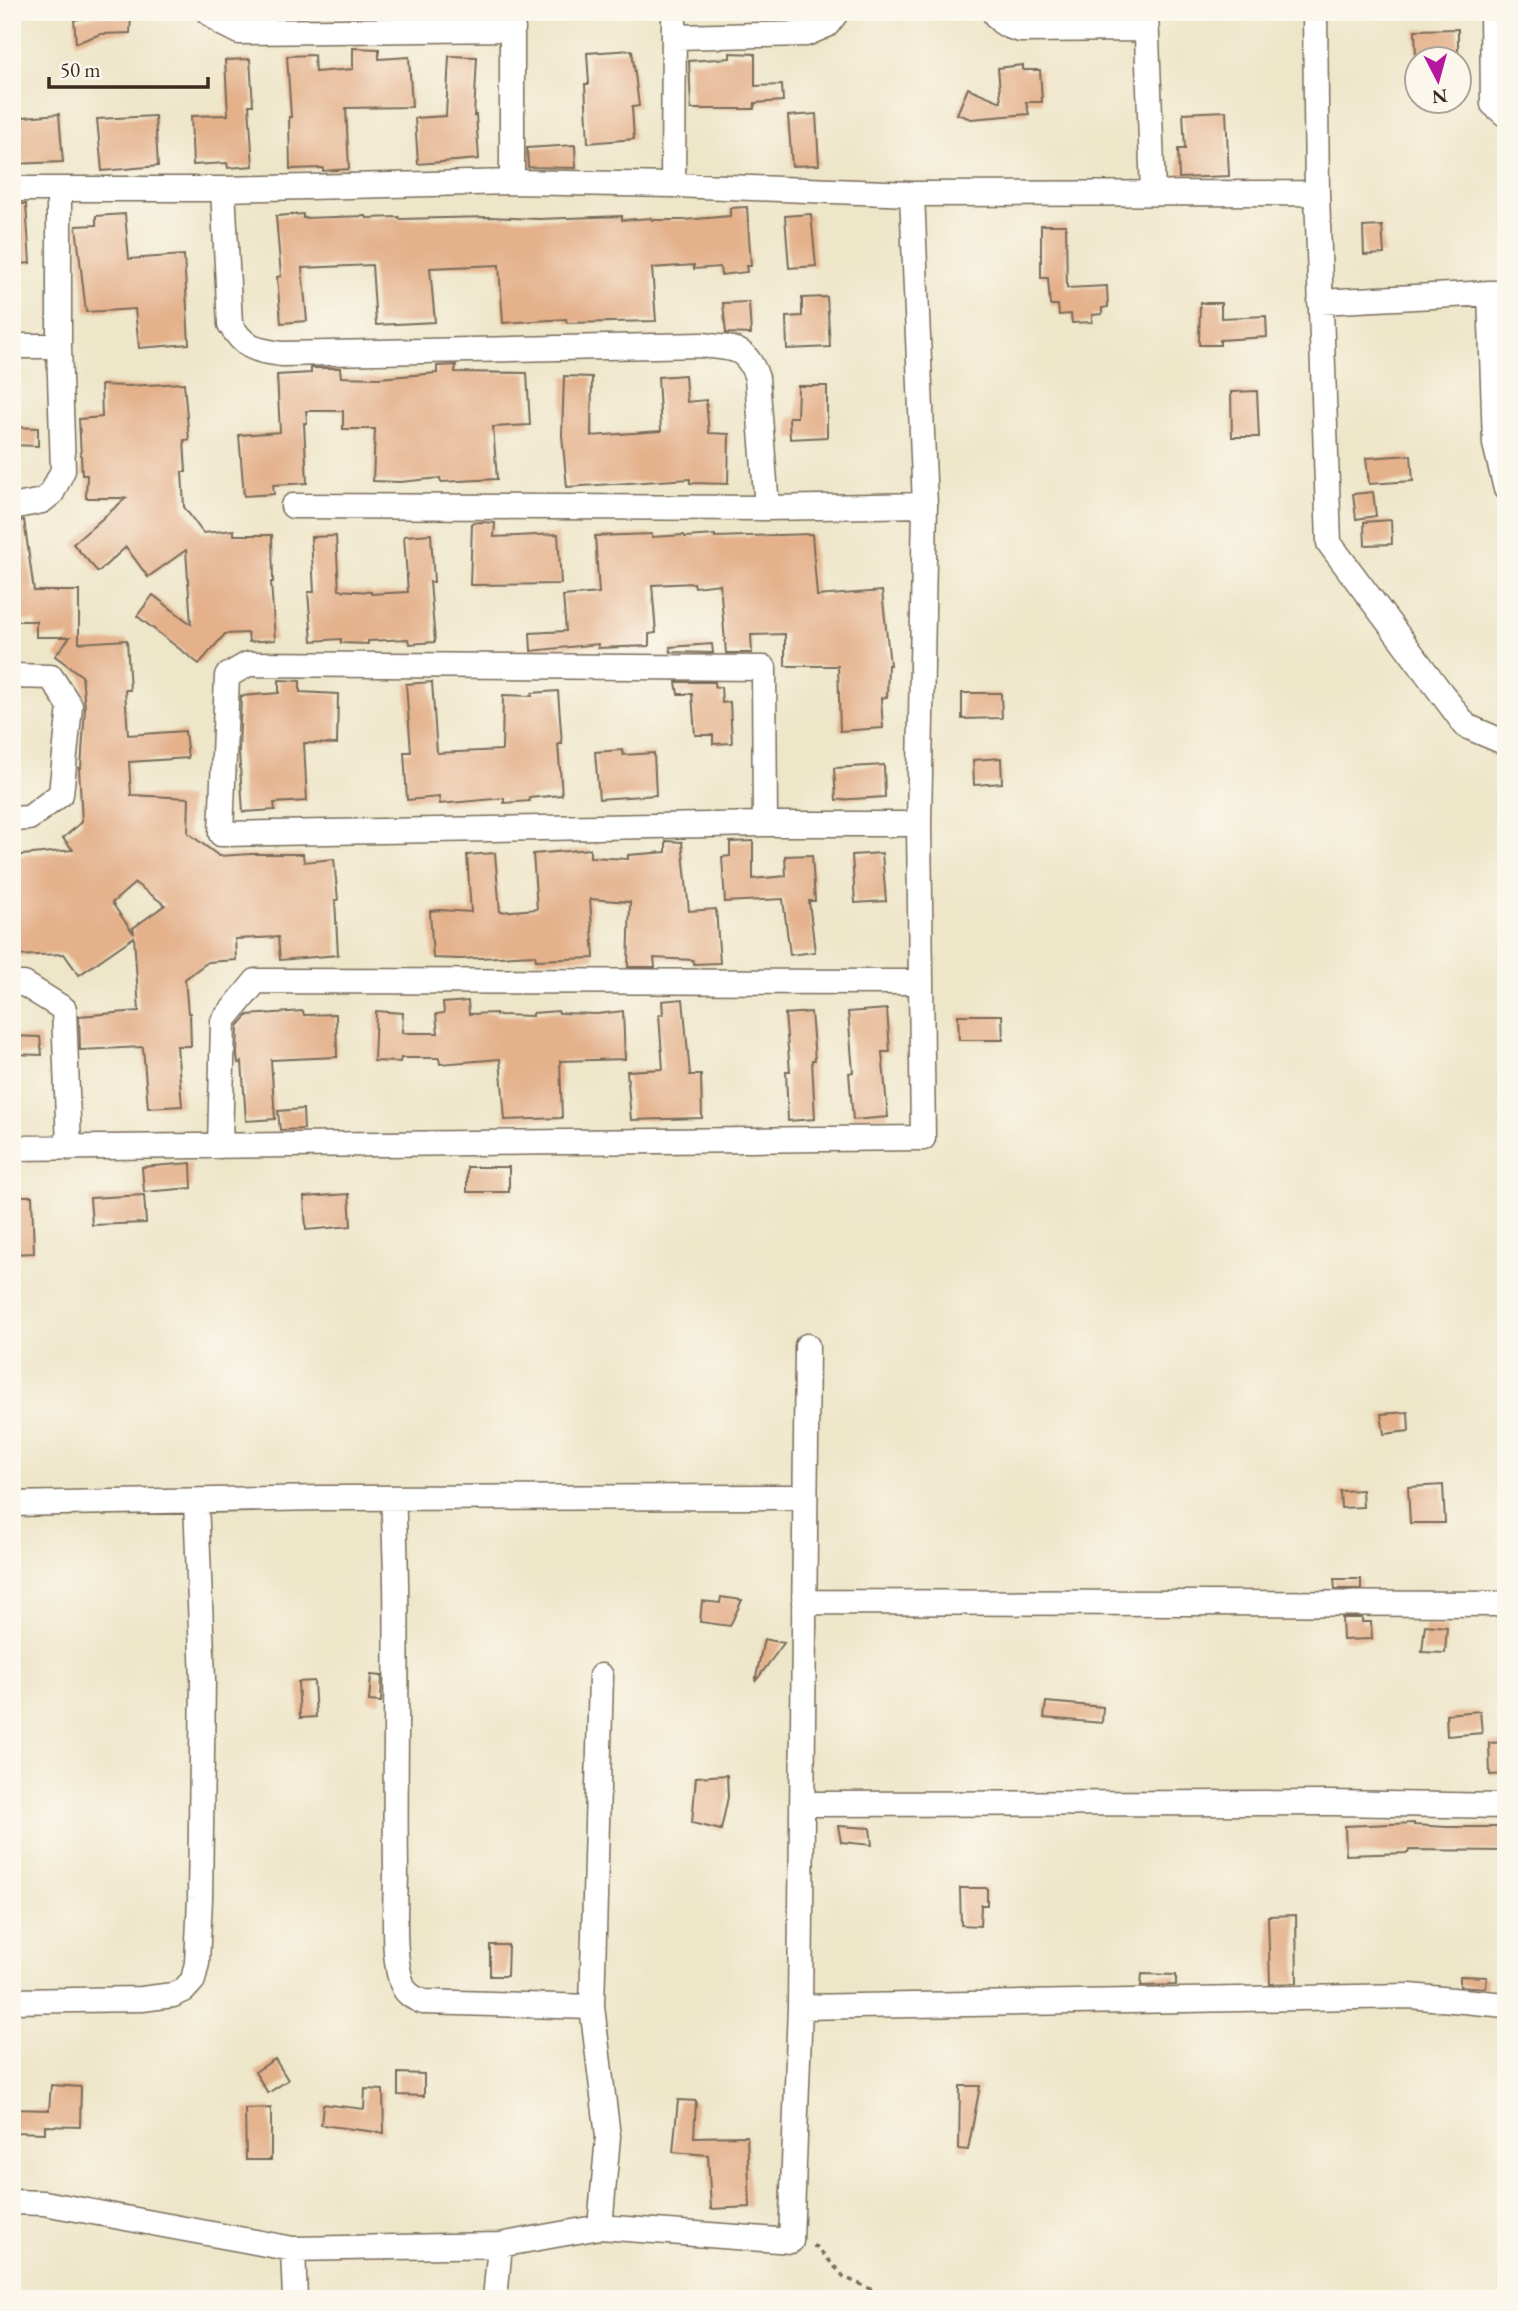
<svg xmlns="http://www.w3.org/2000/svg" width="1518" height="2311" viewBox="0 0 1518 2311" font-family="'EB Garamond',serif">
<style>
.building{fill:#e4b18b;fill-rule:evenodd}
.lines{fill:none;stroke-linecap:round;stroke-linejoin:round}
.minor-casing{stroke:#7a6c5a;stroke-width:27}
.path{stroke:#7a6c5a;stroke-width:3.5;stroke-dasharray:5 5;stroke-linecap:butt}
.minor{stroke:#fff;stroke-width:24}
</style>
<rect width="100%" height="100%" fill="#fbf7ec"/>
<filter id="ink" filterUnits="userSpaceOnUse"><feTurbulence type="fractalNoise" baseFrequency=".0143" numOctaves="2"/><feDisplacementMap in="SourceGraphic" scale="14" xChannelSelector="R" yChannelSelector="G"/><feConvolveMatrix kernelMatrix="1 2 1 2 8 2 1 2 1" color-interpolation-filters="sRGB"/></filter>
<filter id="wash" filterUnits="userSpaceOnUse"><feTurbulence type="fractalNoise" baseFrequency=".00686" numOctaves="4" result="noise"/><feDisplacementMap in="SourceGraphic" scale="28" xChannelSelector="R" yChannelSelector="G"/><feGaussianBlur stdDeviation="1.57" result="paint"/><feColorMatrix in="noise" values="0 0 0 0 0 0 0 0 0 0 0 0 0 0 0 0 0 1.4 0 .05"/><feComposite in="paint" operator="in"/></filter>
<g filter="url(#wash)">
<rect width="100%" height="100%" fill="#eee6c9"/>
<g id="blocks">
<path class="building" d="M111 13 112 18 131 17 130 33 101 34 76 43 74 20Z
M1458 29V56L1416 57 1415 30Z
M353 48 379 49V59L409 57 412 107 346 108 349 169 323 171V168L290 169 289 117H291L287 56 314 55 315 72 353 69Z
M632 50 639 106 632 107 634 139 588 143 585 84H589L587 53Z
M730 53 755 54V86L782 85 783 101 755 103 754 109H691L689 61 730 58Z
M449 56 477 57 474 116 476 115 479 159 418 164 415 118 446 116Z
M250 59 253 105H249L253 166 228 168 227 163 193 165 191 116 228 115 225 60Z
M1023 65V70H1040L1042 102H1026L1029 114 971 119 957 114 968 88 1001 102 998 68Z
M1226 111 1229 176 1179 178 1178 149H1185L1183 113Z
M59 114 63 162 12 164V118Z
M816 114 819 165 792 166 788 116Z
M155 116 158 166 102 171 97 119Z
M575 145 576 168 528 167 527 148Z
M12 204H26L30 263 12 265Z
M747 207 751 266H746L747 272 721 275 720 267 694 269V265L652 268 656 321 567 323 566 319 503 323 499 265 430 268 435 322 376 325 372 265 302 268 307 321 281 323 277 277 281 276 276 216 303 214V218L366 216 367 218 399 217V219L490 217 539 219 622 216V220L652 218V220H684L730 216V208Z
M125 214 129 259 184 255 189 344 139 348 135 309 86 312 76 226 96 225V216Z
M811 214 816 266 789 268 785 216Z
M1041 225H1066L1067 288 1107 286 1108 307 1102 308V314L1092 315V322L1072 323 1071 314 1059 315 1058 305H1050L1048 278H1041Z
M1382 226 1384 254 1364 255 1363 227Z
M827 297 830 347 787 349 786 317 802 316V298Z
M749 302 751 334 726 333 723 303Z
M1200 303H1221V318L1266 316 1267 337 1220 340V345H1199Z
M456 365 455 372 527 373 530 425 493 427 497 479 441 482 440 478 400 482 373 481 375 429H343V411H306L307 423H304L307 483 273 485 274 494 244 496 239 435 280 432 277 375 311 373V368H340L341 377 379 378 437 373V366Z
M685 375 687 402 706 400 709 433 729 434 728 484 690 483V479L567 487 562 435 564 376 592 377 591 436 661 431 658 377Z
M184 383 189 440H184L186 472H182L184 507 203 533 234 530V535H272L273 582H271L275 640 249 642 248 633 225 634 199 664 137 616 153 595 191 624 186 550 148 577 126 547 98 572 73 544 126 498H86L87 475H82L79 419 102 417 101 385 127 386Z
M798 386H827V437L790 439 789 417H797Z
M1257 391 1259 437H1232L1231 392Z
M12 427 38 428V446L12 445Z
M1411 455 1413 481 1369 484 1366 458Z
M1373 492 1376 516 1356 519 1353 494Z
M24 520 34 591H79V643L127 640 130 690H125L128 735 185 731 188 758 129 762 131 795 189 798 188 833 219 856 251 854H303L304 862 334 859 338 900H335L338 955 280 960 278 937 235 939 236 960 208 962 185 979 188 1013H190L191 1046H177L182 1106 148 1108 143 1047 80 1050 79 1016 139 1011 134 937 79 975 64 954 12 956V856L73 850 63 838 82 822 79 768H81L85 708 82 676 55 656 70 637H36V621H12V522ZM135 883 165 905 133 928 134 934 112 903Z
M1391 520 1392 544 1365 545 1364 522Z
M481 522 495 523 494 537 558 534 561 584 470 585 472 523Z
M431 534 434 582H430L435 642 409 644 408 639 368 641V644L341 643V639L312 641 308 592H314L311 537 336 536 339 590 371 592V594L408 592 404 536Z
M652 534V537L684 535 685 537 715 535V537L812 534 817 596 882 591 890 665H888L887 697 881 698 883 728 840 731 838 666H785V634L751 635 752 653H726L720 584 695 587 694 583 652 585 656 633 649 634V646L598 648V644L531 651 530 633 566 631 563 596 599 593 595 536Z
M712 644 713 653 671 652 670 647Z
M279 680 300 681V692L338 694 337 744 304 743 307 801 274 803 275 810 243 812 239 752 241 696 279 693Z
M432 682 437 753 502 750 503 695 532 696V693L558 691 562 744H558L562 795 529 798 530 801 504 803V798L440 804 439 797 407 800 404 752H411L406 684Z
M676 682H715V687H721L722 703 730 702 732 743 713 744V735H695L692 694H678Z
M962 693H1001L1002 718 962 719Z
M622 750 623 755 654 753 656 795 599 799 595 752Z
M1001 758 1002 783 974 785 973 760Z
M884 765 885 797 836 800 834 768Z
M666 841 682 842 689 911 716 909 720 963 694 964 693 960 654 958 655 967H628L630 902 590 899 594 958 536 960 535 955 460 959 433 958 430 911 440 910 471 912 467 855 495 853 500 912 537 909 533 854 590 849V857L628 859V855L666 852Z
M753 841V879L786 876 785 856 812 855 815 901H809L815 952 790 955 783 899 725 902 722 857 730 856V842Z
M882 853 886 901 855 903 852 855Z
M683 999 690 1075H701L702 1118 631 1120 627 1071 663 1069 659 1015 663 1014 662 1001Z
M468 1001 469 1014 496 1013V1015L533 1016V1013L558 1011 559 1013 597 1014 623 1011 625 1059 560 1061 562 1118 505 1120 500 1059 440 1064 439 1058H401L400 1062 374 1061 376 1011 403 1013 402 1033H438L436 1014 444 1013 443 1003Z
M887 1009 890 1052H882L888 1117 853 1120 849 1073 853 1072 848 1012Z
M303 1011 304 1015 336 1014 337 1057 271 1060 275 1119 246 1121 242 1062 238 1063 237 1055 238 1026 248 1015Z
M811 1012 815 1060H812L815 1119 788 1121 786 1071H790L785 1014Z
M958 1015H1002L1003 1040H959Z
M12 1036 40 1037 42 1055 12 1054Z
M303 1109 304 1129 280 1130 278 1111Z
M191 1163 192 1188 144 1192 142 1167Z
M467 1167H509V1192H467Z
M349 1194 351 1226 306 1230 304 1197Z
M144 1195 146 1223 92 1225 90 1198Z
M12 1196H32L34 1253 12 1254Z
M1408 1412 1409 1431 1384 1434 1381 1414Z
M1443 1485 1445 1523H1410L1408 1487Z
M1362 1490 1363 1507 1341 1508 1340 1491Z
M1334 1579H1361V1589H1335Z
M721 1597 742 1600 730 1626 700 1622 702 1601 720 1603Z
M1342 1618H1362V1622H1371L1372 1639 1343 1640Z
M1425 1625 1447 1627 1445 1653 1422 1652Z
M764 1639 784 1643 755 1682Z
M371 1675 382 1676 381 1702 369 1701Z
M314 1681 316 1717 300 1718 298 1682Z
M1046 1702 1103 1707 1102 1723 1044 1718Z
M1480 1711 1482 1733 1447 1736 1446 1714Z
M1506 1742V1774L1490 1775 1489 1743Z
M727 1775 728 1797 721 1830 692 1823 696 1777Z
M1414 1823V1825L1447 1827H1506V1851L1409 1850 1408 1853 1346 1855 1345 1826Z
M838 1826 870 1828 872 1845 841 1842Z
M960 1888H987V1905H981L980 1926 961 1925Z
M1296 1915 1297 1983 1270 1984 1268 1916Z
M490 1945H508L507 1976H490Z
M1142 1974 1176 1975V1985L1141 1986Z
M1460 1976 1487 1977 1486 1988 1460 1986Z
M275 2059 288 2080 268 2093 255 2072Z
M398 2073 424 2074V2096L398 2095Z
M51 2085 81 2087 80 2127 45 2126V2133L12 2132V2109L49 2110Z
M960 2086H980L968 2150 959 2149Z
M365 2089 383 2090 384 2133 321 2125 323 2104 364 2109Z
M678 2100 696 2101 694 2137 747 2136 750 2207 711 2209 708 2155 673 2152Z
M271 2108V2160H246L245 2109Z"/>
</g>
</g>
<g filter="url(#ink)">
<use href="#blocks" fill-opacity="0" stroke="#7a6c5a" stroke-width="2"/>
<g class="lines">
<g class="minor-casing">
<path id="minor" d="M208 12 223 24 239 32 513 29
M994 12C998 23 1009 27 1020 30L1146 29
M1146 12 1153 192
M1315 12 1317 193 1329 543 1466 726 1506 743
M1492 12 1493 104 1506 115
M675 37 806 34 827 25 837 12
M512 182V15
M673 185 674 12
M12 189H223L512 182 673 185 912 194 1317 193
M223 189 230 324C245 349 255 350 282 354L702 345C733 349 746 345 757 378L767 508
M1506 293H1490L1495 444 1506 489
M1320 302 1490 293
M12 346H59
M293 506 767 508 925 505
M12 507 42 501 52 493 63 470 59 346V190
M12 676 51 677 70 706 61 794 29 818 12 819
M765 824 764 668 248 664 227 676 221 834 765 824H919
M12 984H24L64 1009 69 1148
M220 1146 223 1021 256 981 921 982
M12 1148 923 1138 919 824 925 505 912 194
M393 1498C400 1622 394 1746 396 1870 396 1901 391 1958 403 1986 407 1995 414 1998 423 2002L592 2007
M12 1504 322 1498 805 1497
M804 1602 1506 1604
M802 1804 1331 1803 1506 1806
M12 2001 142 1999 173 1995 184 1990 193 1980 197 1963 200 1898 203 1680 196 1501
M800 2007 1410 1996 1506 2005
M12 2202 44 2203 293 2249 500 2245 600 2227 791 2241 800 2007 807 1346
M600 2227 608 2136 592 2007 601 1676
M293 2249 295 2299
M495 2299 500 2245"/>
</g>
<path class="path" d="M813 2246 817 2247 844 2277 877 2292 912 2295 914 2299"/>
<use href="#minor" class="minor"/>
</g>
</g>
<rect width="1518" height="2311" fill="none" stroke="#fbf7ec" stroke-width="42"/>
<g transform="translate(1438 80) rotate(174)"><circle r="33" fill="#fbf7ec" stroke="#aea59a" stroke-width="2"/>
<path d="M0-5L12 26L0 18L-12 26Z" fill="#b5179e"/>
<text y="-10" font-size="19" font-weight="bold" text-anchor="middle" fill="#3b2a1e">N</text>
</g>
<path d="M49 77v10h159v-10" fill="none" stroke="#3b2a1e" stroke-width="3.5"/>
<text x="60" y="77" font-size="21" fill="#3b2a1e" stroke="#fbf7ec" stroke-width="5" paint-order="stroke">50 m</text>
</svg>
